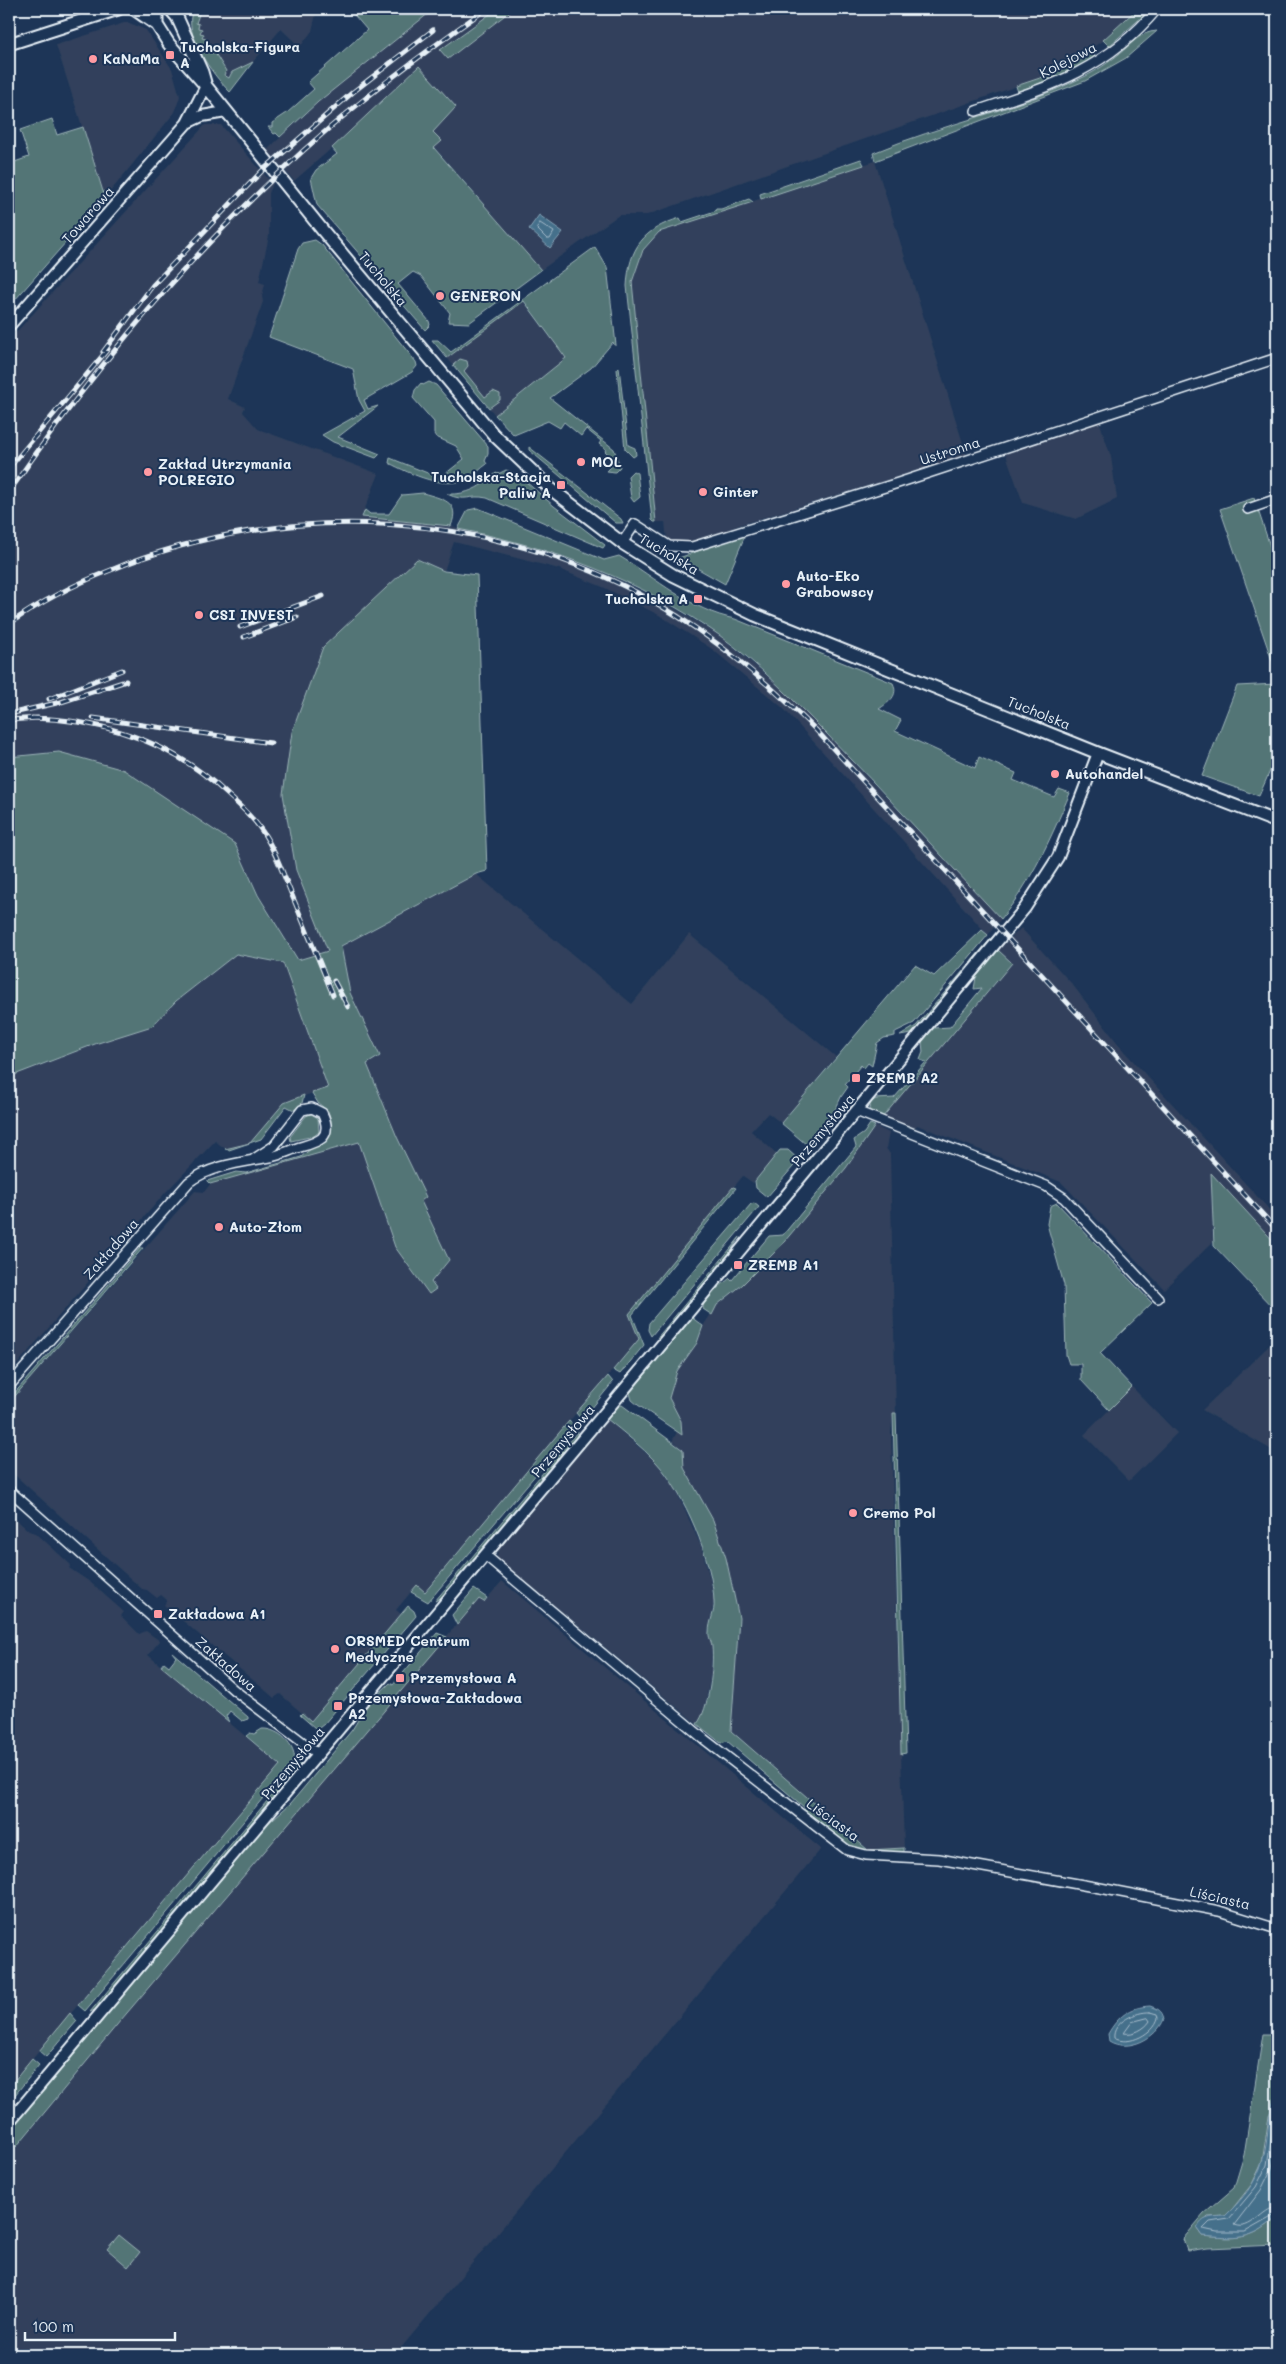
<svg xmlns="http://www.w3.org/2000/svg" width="1286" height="2364" viewBox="0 0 1286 2364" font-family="Mali,sans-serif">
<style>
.built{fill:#30415c}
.green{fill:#527576;stroke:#9db3b7}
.water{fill:#456f8b;stroke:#86a3b7}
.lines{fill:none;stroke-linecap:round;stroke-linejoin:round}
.shore{stroke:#a7bdcc;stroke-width:1}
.minor-casing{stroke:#e8f1f8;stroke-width:12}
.tertiary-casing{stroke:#e8f1f8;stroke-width:14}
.secondary-casing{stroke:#e8f1f8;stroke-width:15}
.minor{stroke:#1d3557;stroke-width:9}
.tertiary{stroke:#1d3557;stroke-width:10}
.secondary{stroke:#1d3557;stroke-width:11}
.rail-casing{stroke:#e8f1f8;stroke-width:5}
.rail{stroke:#1d3557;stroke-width:3;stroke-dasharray:9;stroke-linecap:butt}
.poi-dot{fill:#ff9aa2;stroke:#1d3557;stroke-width:2}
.labels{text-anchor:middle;stroke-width:4;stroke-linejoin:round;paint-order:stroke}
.poi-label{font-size:14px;font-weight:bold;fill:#e8f1f8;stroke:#1d3557;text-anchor:start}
.street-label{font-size:14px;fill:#e8f1f8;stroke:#1d3557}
</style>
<rect width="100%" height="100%" fill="#1d3557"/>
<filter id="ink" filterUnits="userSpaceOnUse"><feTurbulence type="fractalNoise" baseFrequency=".02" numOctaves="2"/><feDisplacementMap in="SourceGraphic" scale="10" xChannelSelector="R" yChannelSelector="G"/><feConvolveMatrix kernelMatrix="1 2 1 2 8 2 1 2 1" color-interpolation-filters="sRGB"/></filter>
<g filter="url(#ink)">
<path class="built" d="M201 9 208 11 213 9 317 10 312 31 300 47 281 29 253 62 233 72 229 78 224 75 222 64 209 53 198 28 196 23Z
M434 9H497L440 50 448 58 513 9H1137L1101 42 1049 75 647 215H619L541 270 434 147 433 132 419 66 332 148 294 181 267 150 318 102Z
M127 22 146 30 172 69 180 96 175 112 105 198 56 45Z
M205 125H221L273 184 269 193V236L259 282 265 284 262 296 263 302 228 399 245 407 243 412 258 429 379 474 362 516 451 526 534 547 615 578 672 607 719 635 790 695 1001 919 988 935 783 708 712 649 659 615 605 588 559 569 454 542 444 571 417 559 283 794 296 870 329 951 298 960 258 894 235 844 59 752 9 757V340Z
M875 161 967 456 743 524 693 543 667 541 665 522H656L632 282 642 251 659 232Z
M523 301 566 358 495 415 447 358Z
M1099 420 1111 457 1117 499 1076 519 1023 503 1005 452Z
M476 874 632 1004 689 934 836 1057 781 1123 768 1113 751 1131 777 1154 753 1183 743 1176 629 1314 639 1339 424 1593 416 1586 396 1610 401 1614 311 1721 280 1694 274 1698 266 1691 164 1605 167 1600 161 1595 157 1598 147 1590 142 1589 9 1470V1403L195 1191 204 1192 211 1183 341 1146 359 1142 395 1247 429 1293 436 1289 431 1282 449 1260 421 1200 426 1197 397 1137 367 1064 380 1056 350 993 341 946Z
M1021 928 1072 984 1123 1050 1277 1218V1245L1211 1174 1213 1242 1164 1289 1061 1182 917 1125 914 1130 882 1118 1012 963 998 950Z
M236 954 284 963 328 1088 284 1103 250 1143 227 1150 215 1141 165 1193 9 1374V1077L95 1044 152 1025 176 1001Z
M875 1126 889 1133 886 1148 890 1154 896 1413H893L891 1433 904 1848 869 1850 731 1731 739 1618 726 1558 713 1520 684 1468 683 1450 672 1441 677 1432 682 1435 681 1421 669 1398 677 1371 697 1343 703 1326 717 1305 742 1285 779 1248 846 1168Z
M1277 1338V1453L1202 1410Z
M1132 1387 1177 1433 1129 1481 1084 1435Z
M607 1419 657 1463 675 1488 701 1546 710 1578 714 1602 708 1633 712 1645 711 1674 703 1717 697 1724 497 1558 498 1548Z
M9 1513 29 1531 36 1533 71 1565 69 1568 90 1582 124 1612 121 1616 139 1634 146 1631 160 1641 148 1655 280 1765 9 2087Z
M502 1581 821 1849 395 2355H9V2156L121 2020 479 1598 484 1602Z"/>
<path class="green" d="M193 9H201L196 23 199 24 198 28 202 29 200 33 204 34 202 38 206 39 205 43 208 45 207 48 211 50 210 53H215L226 71 224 75 229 78 232 72 253 62 230 92C212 74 182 34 193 9Z
M349 9H434L318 102 280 137 276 133 274 134 268 127H272V123L287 113 314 89 308 82 367 30Z
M497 9H513L448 59 440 50Z
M1137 9H1151L1109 46 1103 40Z
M1157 31 1126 58 1085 81 875 161 873 153C942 124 1017 110 1084 77 1096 71 1108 63 1119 54 1132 44 1139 32 1157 31Z
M1093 47 1095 58 1065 73 1018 92 1016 86 1049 75Z
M419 66 456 107 433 132 442 141 434 148 541 270 469 323 448 322 450 313 421 276 413 272 398 284 429 321 430 325 425 330 317 205 311 178 316 170 337 154 332 148Z
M52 119 57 135 83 127 105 198 14 301 9 287V164L29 157 20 130Z
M861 159 864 165 761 199 760 194Z
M749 199 753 202 659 232 643 250 632 282 656 522H654L652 520 627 286C629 247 644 229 680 218L682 222 715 211 716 209H721Z
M315 240 322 245 416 362 417 366 412 372 364 400 368 409 378 406 338 437 380 454 376 458 333 442 322 435 365 411 359 400 353 369 269 337 298 249 302 243Z
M595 247 607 267 616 345H614L613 342 591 368 550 398 614 449 620 467 615 472 607 471 614 464 611 457 605 451 606 449 599 444 601 441 586 429 581 436 564 422 560 428 548 421 514 435 495 415 566 358 524 301 447 358 432 340H438L451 352Z
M460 359 467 361 468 366 464 371 485 397 493 391 500 394V400L489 408 453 365Z
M619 367 628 445 635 448 636 455 633 457 625 449 617 369Z
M429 382 436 385 488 446V454L485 461 487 464C481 468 475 475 469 478 445 491 411 474 389 463L390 458 440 478 464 459 456 446 436 437 434 434V422L413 398 415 390 421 383 423 385Z
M529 447 621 519 623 523H616L529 450Z
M506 470 518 475 554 506 605 545 603 548 487 498C469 494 466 503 447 494 468 495 481 487 496 473L498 474Z
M633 471 637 473 640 497 634 502 631 498 628 476Z
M423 493C442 499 461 501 451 526L362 517 365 510 370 514H389L402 495Z
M1254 498 1277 567V675L1220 509Z
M478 508 604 560 619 556C656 578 692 611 735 619L893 683C899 696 889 702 879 709L901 720 895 731 975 768 979 757 1016 773 1013 780 1054 797 1059 789 1070 793C1050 840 1033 879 1001 919 942 857 885 793 825 732 791 698 758 663 719 635 642 581 550 546 458 529L468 510Z
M746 533 725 584 679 558Z
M417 559 444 571 477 575 487 871 476 874 341 946 350 993 380 1056 367 1064 397 1137 426 1197 421 1201 449 1260 431 1282 436 1289 429 1294 395 1247 359 1142 210 1184 207 1181 236 1172 246 1173 301 1157 312 1148 325 1142 331 1131V1120L328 1111 318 1103 312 1093 328 1088 283 963 236 954 176 1001 152 1026 95 1044 9 1077V757L59 752 124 770 235 844 258 895 298 960 328 951 296 870 283 794 292 732 323 647Z
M1277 684V755L1259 796 1202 776 1237 686Z
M999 929 1000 930 919 1028 911 1034 900 1036 916 1026Z
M982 930 988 935 914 1023 895 1032V1036L884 1038 877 1043 872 1066 868 1063 864 1068 861 1065 845 1084 848 1087 841 1097 830 1122 812 1145H807L781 1123 915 965 934 976Z
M998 950 1012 963 882 1118 872 1114 869 1109 871 1102 876 1099 894 1098 926 1062 920 1060 923 1052 922 1042 934 1028 950 1027 982 988 974 989 976 977Z
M304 1095 302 1103 294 1110 286 1106 261 1139 229 1150 225 1149 250 1143 284 1103Z
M311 1114 318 1118 319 1132 314 1136 291 1141 290 1137 306 1116Z
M870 1124 875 1126 846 1168 779 1248 742 1285 717 1305 712 1315 703 1309C703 1296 721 1286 730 1278L732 1280 769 1236 783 1235 856 1147 854 1140 864 1133Z
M780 1150H788L799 1160 767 1197 756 1188 755 1181Z
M1211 1173 1277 1245V1312L1214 1246Z
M733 1187 736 1188 632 1315 644 1345 620 1374 613 1370 639 1339 629 1314Z
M1057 1203 1152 1303 1100 1353 1132 1387 1109 1410 1081 1380V1364H1069L1066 1355 1064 1285 1047 1224 1050 1206Z
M751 1204 754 1203 759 1207 651 1336 648 1330 649 1323Z
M740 1237 724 1261 662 1336 657 1338Z
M140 1248H143L9 1403V1397L12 1396Z
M691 1317 703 1326 697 1343 677 1371 669 1398 681 1421 682 1435 638 1405 632 1400 630 1393Z
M608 1376 613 1382 582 1420 576 1413Z
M622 1405 683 1450 684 1468 713 1520 726 1558 739 1618 731 1731 868 1850 904 1848V1852C893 1852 880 1853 869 1852 843 1848 822 1827 802 1811L805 1808 727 1741 721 1743 697 1724C709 1709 714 1666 712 1647 712 1642 708 1637 709 1632 709 1622 715 1612 714 1602 713 1561 684 1492 656 1462 641 1446 624 1433 607 1419L618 1406Z
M893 1413H896L906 1753 901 1754Z
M569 1421 576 1427 428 1602 411 1592 417 1585 425 1592Z
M578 1431 576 1438 443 1597 435 1601Z
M474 1589 487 1598 484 1602 479 1599 457 1625 452 1615Z
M408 1606 414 1611 416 1616 324 1724 319 1728H315L300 1715 302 1713 311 1721Z
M437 1633 447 1637 121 2020 16 2147 9 2140V2131L265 1826 291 1803 352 1730 367 1705 390 1683 393 1685Z
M172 1652 248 1717V1719L242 1721 230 1711 226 1716 229 1722 161 1666 164 1662 169 1666 176 1657Z
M262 1729C278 1728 297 1745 294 1761L85 2011 78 2005 280 1765 246 1736 250 1733 254 1734Z
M298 1745 302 1758 297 1770 97 2009 90 2012 294 1769 300 1758Z
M70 2013 77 2021 46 2057 39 2051Z
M1263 2034H1277V2091L1269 2116 1262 2163 1252 2184 1233 2208 1225 2216 1208 2217 1197 2229 1202 2236C1236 2239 1251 2241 1277 2217V2245L1208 2248 1187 2251 1183 2239 1204 2214 1234 2188 1244 2155Z
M32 2059 39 2065 11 2100 9 2097V2087Z
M119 2235 140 2252 128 2267 107 2249Z"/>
<path class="water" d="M539 215 563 232 550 248 529 229Z
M1150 2006C1158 2009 1162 2010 1164 2019 1157 2038 1128 2053 1109 2041L1108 2034C1118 2016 1130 2007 1150 2006Z
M1277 2091V2217C1251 2241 1236 2239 1202 2236L1197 2229C1202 2216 1213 2217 1225 2216 1240 2202 1257 2182 1262 2162 1270 2138 1266 2114 1277 2091Z"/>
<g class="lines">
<path class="shore" d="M540 223 554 232 550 239H547L537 229Z
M1150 2012 1157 2014 1158 2018C1154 2033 1129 2047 1114 2038 1112 2022 1137 2011 1150 2012Z
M1148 2018 1150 2021C1145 2029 1133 2035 1124 2033L1132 2022Z
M1277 2103 1267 2165 1256 2187 1229 2219 1210 2222 1203 2229 1217 2232H1245L1277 2214
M1277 2138 1272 2168 1261 2190 1234 2225C1251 2232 1262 2208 1277 2207"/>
<g class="minor-casing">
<path id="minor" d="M976 111C1049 87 1106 70 1157 9
M1248 509 1277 499
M622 543 635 524 669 546 692 547 898 483 1277 358
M856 1111 1046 1186 1064 1198 1158 1298
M9 1386 189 1182C211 1165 245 1162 270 1157 281 1155 290 1150 300 1147 307 1145 316 1143 322 1138 329 1131 326 1121 322 1113L312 1108 302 1110 274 1146 254 1159
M9 1490 234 1690 318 1754
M485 1555 704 1739 847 1850 866 1855 939 1859 1100 1888 1219 1911 1277 1929"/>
</g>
<g class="tertiary-casing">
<path id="tertiary" d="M187 123 202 116 226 112
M9 326 187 123 206 86
M9 2122 638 1373 1025 908 1058 857 1098 753"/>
</g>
<g class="secondary-casing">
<path id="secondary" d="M134 9 157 25 169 44 206 86 324 232 494 435 551 489 622 543 673 575 755 615 1098 753 1277 822
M170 9 177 17 202 72 206 86
M157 25V9
M9 44 118 9"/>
</g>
<use href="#minor" class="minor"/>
<use href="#tertiary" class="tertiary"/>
<use href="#secondary" class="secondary"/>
<g class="rail-casing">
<path id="rail" d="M103 352 153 285 262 171 353 92 433 30
M9 468 108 349
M9 492C94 368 192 251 304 150 361 99 423 53 486 9
M9 624C40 602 75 584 111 570 285 498 492 509 656 603 716 638 767 682 816 730L1277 1230
M240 627 323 596
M244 637 297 617
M49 699 122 670
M9 714 61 702 126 681
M32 718C106 720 174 743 228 795 240 806 253 817 262 831 276 851 284 877 294 900 307 931 320 963 333 995
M93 718 271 743
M9 720 38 718
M334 981 348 1007"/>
</g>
<use href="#rail" class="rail"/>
</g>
</g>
<g class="poi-dot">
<rect x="165" y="50" width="10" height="10" rx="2.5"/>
<circle cx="93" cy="59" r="5"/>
<circle cx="440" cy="296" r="5"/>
<circle cx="581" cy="462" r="5"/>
<circle cx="148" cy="472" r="5"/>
<rect x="556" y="480" width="10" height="10" rx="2.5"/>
<circle cx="703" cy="492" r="5"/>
<circle cx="786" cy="584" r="5"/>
<rect x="693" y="594" width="10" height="10" rx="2.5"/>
<circle cx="199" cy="615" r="5"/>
<circle cx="1055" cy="774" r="5"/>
<rect x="851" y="1073" width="10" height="10" rx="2.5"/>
<circle cx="219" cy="1227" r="5"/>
<rect x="733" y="1260" width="10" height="10" rx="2.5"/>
<circle cx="853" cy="1513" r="5"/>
<rect x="153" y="1609" width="10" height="10" rx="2.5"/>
<circle cx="335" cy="1649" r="5"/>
<rect x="395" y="1673" width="10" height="10" rx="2.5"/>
<rect x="333" y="1701" width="10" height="10" rx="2.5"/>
</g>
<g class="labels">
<g class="poi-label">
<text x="180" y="52">Tucholska-Figura<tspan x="180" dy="16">A</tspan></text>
<text x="103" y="64">KaNaMa</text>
<text x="450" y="301">GENERON</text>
<text x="591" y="467">MOL</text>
<text x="158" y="469">Zakład Utrzymania<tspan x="158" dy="16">POLREGIO</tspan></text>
<text x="551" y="482" text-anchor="end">Tucholska-Stacja<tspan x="551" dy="16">Paliw A</tspan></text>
<text x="713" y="497">Ginter</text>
<text x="796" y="581">Auto-Eko<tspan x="796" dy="16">Grabowscy</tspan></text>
<text x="688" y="604" text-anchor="end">Tucholska A</text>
<text x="209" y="620">CSI INVEST</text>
<text x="1065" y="779">Autohandel</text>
<text x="866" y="1083">ZREMB A2</text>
<text x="229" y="1232">Auto-Złom</text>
<text x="748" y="1270">ZREMB A1</text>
<text x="863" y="1518">Cremo Pol</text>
<text x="168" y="1619">Zakładowa A1</text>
<text x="345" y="1646">ORSMED Centrum<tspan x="345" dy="16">Medyczne</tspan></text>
<text x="410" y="1683">Przemysłowa A</text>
<text x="348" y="1703">Przemysłowa-Zakładowa<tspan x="348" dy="16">A2</tspan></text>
</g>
<g class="street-label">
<text transform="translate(1068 60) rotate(-27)" y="5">Kolejowa</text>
<text transform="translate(88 215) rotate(-49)" y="5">Towarowa</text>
<text transform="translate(383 279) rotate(50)" y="5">Tucholska</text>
<text transform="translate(950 451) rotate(-18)" y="5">Ustronna</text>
<text transform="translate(669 554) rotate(31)" y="5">Tucholska</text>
<text transform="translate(1039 713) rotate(22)" y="5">Tucholska</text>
<text transform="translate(823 1130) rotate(-50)" y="5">Przemysłowa</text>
<text transform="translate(111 1249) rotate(-49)" y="5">Zakładowa</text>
<text transform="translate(563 1441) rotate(-50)" y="5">Przemysłowa</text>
<text transform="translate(226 1664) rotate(41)" y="5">Zakładowa</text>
<text transform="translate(293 1763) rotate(-50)" y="5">Przemysłowa</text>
<text transform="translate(833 1820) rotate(36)" y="5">Liściasta</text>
<text transform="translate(1220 1898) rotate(13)" y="5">Liściasta</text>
</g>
</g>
<rect width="1286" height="2364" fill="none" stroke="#1d3557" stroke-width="30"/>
<rect x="15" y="15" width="1256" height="2334" fill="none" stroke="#e8f1f8" stroke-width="2" filter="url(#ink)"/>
<path d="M25 2332v8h150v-8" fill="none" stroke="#e8f1f8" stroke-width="2.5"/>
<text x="32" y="2332" font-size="15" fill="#e8f1f8" stroke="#1d3557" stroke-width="4" paint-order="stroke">100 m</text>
</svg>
